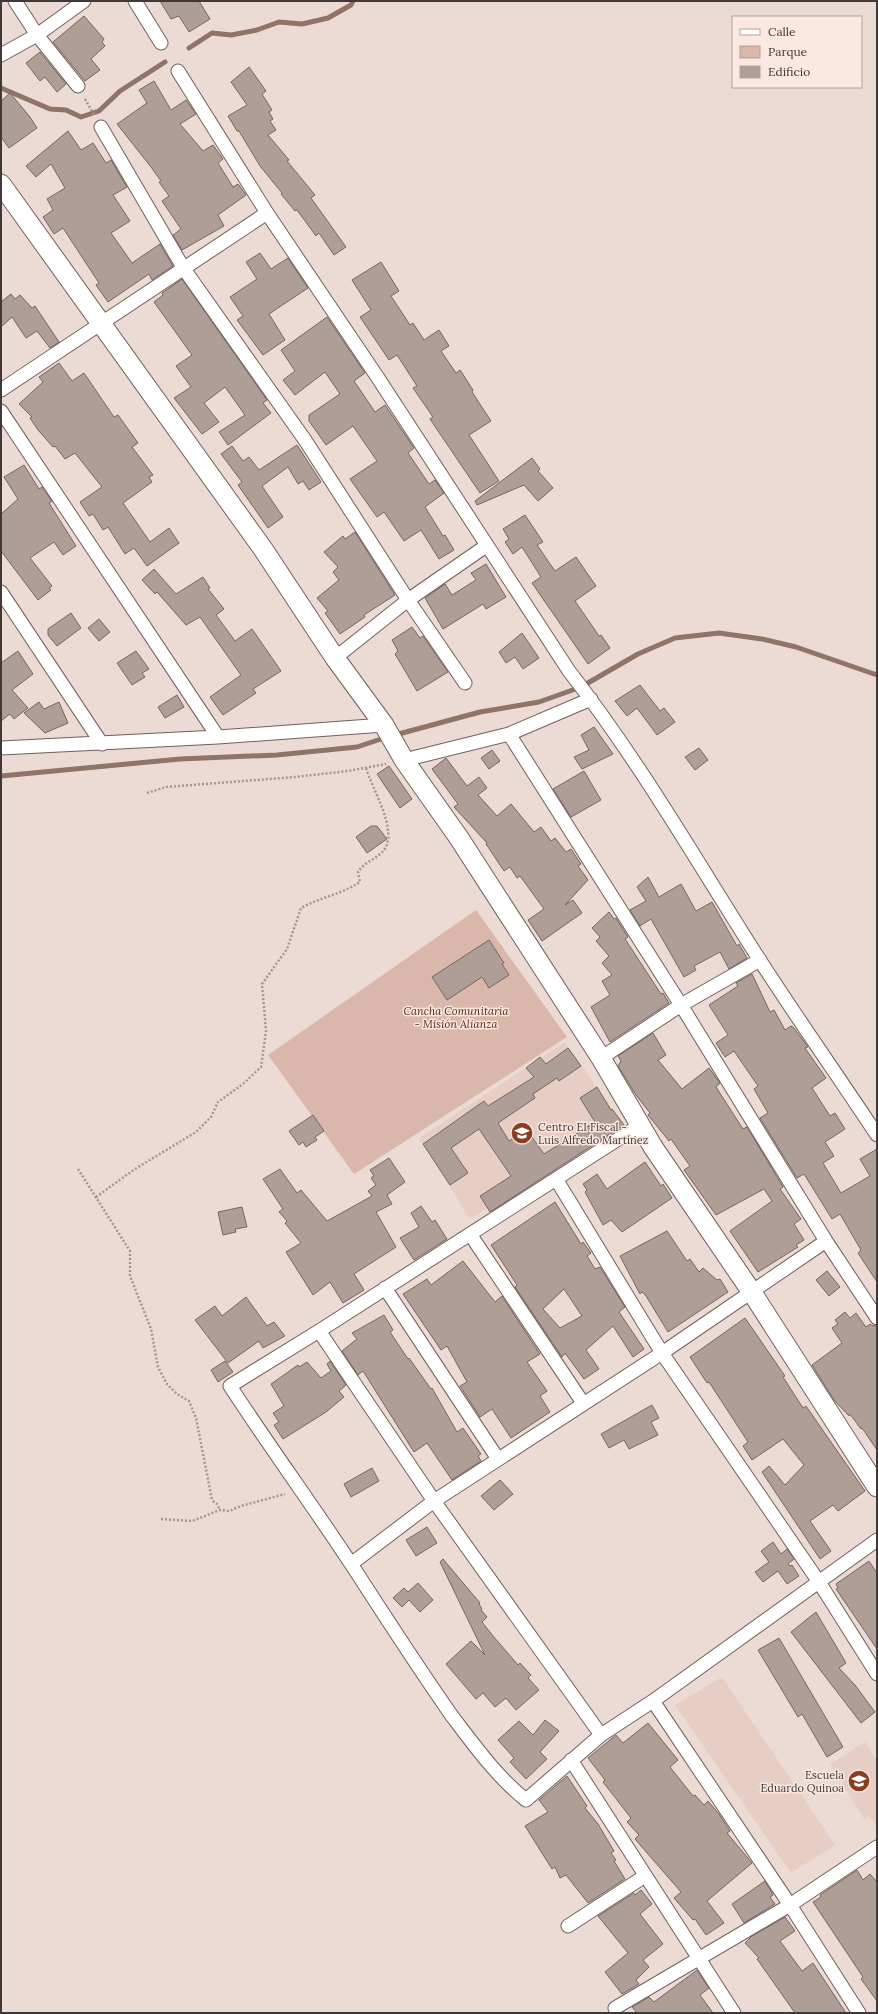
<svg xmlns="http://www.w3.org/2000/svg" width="878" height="2014" viewBox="0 0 878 2014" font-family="Lora,serif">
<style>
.built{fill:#e7cec4}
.green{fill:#d9b8ab}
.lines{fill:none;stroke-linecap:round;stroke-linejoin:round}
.stream{stroke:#8f746a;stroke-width:5}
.building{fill:#ae9e97;stroke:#756660;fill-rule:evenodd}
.street-casing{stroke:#6f605b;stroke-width:15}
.secondary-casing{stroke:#6f605b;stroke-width:21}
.path{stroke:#a39691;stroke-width:2.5;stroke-dasharray:2 2;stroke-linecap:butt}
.street{stroke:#fff;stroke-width:13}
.secondary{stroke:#fff;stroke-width:19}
.labels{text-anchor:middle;stroke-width:3;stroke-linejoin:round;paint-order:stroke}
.park-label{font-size:11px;font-style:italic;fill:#582813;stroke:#fae8e1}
.poi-label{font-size:11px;fill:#403937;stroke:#fae8e1;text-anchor:start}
</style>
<rect width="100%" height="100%" fill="#ecdbd4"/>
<path class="built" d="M565 1042 625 1127 470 1219 419 1138Z
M722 1677 835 1845 791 1873 675 1705Z
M865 1742 877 1760V1824L875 1825 869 1816 864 1819 830 1764Z"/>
<path class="green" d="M476 910 567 1037 354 1174 268 1055Z"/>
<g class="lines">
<path class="stream" d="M189 48 212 33 231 35 257 30 279 22 302 24 328 18 351 5 353 1
M1 88 50 109 66 110 81 117 99 111 120 91 165 62
M395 735 480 712 539 702 581 687 638 654 675 638 719 633 762 639 796 647 877 675
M1 776 180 759 277 755 357 747 387 737"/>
</g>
<path class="building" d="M160 1H199L210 19 189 32 179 16 171 19Z
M84 16 104 39 102 42 105 46 91 59 100 70 85 81 53 42Z
M40 52 66 84 57 92 45 77 40 81 26 63Z
M249 67 266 91 262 94 272 110 269 112 273 119 270 121 276 130 268 135 289 160 287 161 315 195 311 198 346 247 334 255 319 233 316 236 297 210 295 211 281 194 282 193 260 166 239 131H237L228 116 247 105 231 82Z
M154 81 171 110 186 100 196 114 180 124 203 151 213 145 223 159 218 163 233 187 238 184 246 195 218 215 224 226 182 250 173 235 181 229 162 201 169 196 159 182 161 181 151 167 117 124 147 103 139 90Z
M10 93 30 117 37 128 9 148 1 137V101Z
M68 131 81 150 93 143 106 163 111 160 127 187 113 195 130 221 111 233 132 263 160 244 173 266 152 280 149 274 108 302 96 285 99 283 63 228 54 234 43 217 53 210 47 199 65 188 51 164 36 177 26 166Z
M260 253 271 269 288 258 308 288 269 314 285 340 263 355 237 320 243 316 230 297 257 279 246 262Z
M381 262 399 291 391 296 410 325 413 323 424 340 439 330 449 346 441 351 456 373 460 370 473 390 472 392 491 421 469 435 499 481 480 493 430 419 433 417 413 388 417 386 397 355 389 360 360 317 371 310 352 280Z
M182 279 267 400 263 403 271 413 228 445 219 432 245 415 225 387 204 403 219 422 202 434 174 398 191 387 176 366 192 355 154 302 163 295 162 293Z
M11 294 15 299 20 295 32 308 35 306 59 342 50 348 37 331 26 338 12 317 1 327V302Z
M327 317 365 373 354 381 375 412 385 405 414 448 408 453 429 484 435 480 444 493 425 507 443 536 445 535 454 550 439 559 421 530 404 541 384 512 377 517 350 479 377 461 353 426 326 445 309 421V415L340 394 325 372 295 395 283 380 295 371 281 350Z
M59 363 72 381 84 373 114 417 118 415 138 443 132 447 153 475 149 477 152 482 123 503 150 542 169 528 179 543 147 566 134 548 125 554 108 527 103 530 93 514 89 516 80 502 102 487 75 453 65 459 55 446 53 447 38 430 30 418 32 417 19 404 43 382 39 377Z
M297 445 321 482 309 490 303 481 298 484 288 467 262 486 283 517 268 528 238 485 242 482 221 454 232 446 243 461 249 457 259 470Z
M532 458 540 469 538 471 553 488 538 501 524 485 477 505 475 501Z
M24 465 39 489 42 487 52 501 49 503 76 546 63 555 54 542 30 558 52 586 49 588 51 590 38 600 1 551V514L18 499 4 477Z
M525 515 543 542 537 545 555 571 576 557 596 586 575 601 599 636 601 635 610 648 588 664 532 583 541 577 522 547 513 554 505 542 509 539 503 529Z
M355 532 395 595 364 615 365 617 340 634 325 613 328 611 317 598 339 580 333 572 338 567 324 552 343 536 345 539Z
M486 564 506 597 486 609 483 604 443 629 425 598 445 584 452 595 476 580 471 573Z
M154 569 176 594 203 577 210 588 208 589 224 609 216 615 235 641 252 629 281 671 253 689 256 693 223 715 210 697 241 675 200 617 186 625 157 592 155 594 142 580Z
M71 613 81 628 57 646 48 635V629Z
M99 619 110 632 99 641 88 628Z
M412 627 420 638 423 636 448 672 417 691 395 654 398 651 392 640Z
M522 633 539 658 523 669 515 657 506 663 499 652Z
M18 651 33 674 12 690 28 708 14 719 10 714 1 721V663Z
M136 651 149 669 142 673 145 677 132 685 117 663Z
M640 685 660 711 664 708 675 722 657 735 637 708 627 716 615 701Z
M177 695 184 707 165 718 158 707Z
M39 702 44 709 59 702 68 723 45 733 24 713Z
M594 727 613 754 582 769 574 757 589 750 581 735Z
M699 748 708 760 695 770 685 757Z
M492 750 500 761 489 769 481 758Z
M446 758 467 786 479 777 487 788 478 795 497 816 511 804 534 832 541 827 551 841 555 838 566 852 571 849 581 864 578 866 588 880 565 905 573 900 582 913 542 941 528 920 544 909 520 876 517 878 510 867 504 871 486 844 487 843 454 807 458 804 432 769Z
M389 766 412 799 400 808 377 774Z
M584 771 601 800 571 817 553 789Z
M371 826H377L387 839 367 853 356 837Z
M648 877 659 897 681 884 696 911 712 902 737 946 739 944 747 958 729 969 720 952 694 966 696 970 684 977 651 919 640 926 630 910 646 901 637 887Z
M609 912 614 919 616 918 628 937 625 939 661 994 663 993 669 1003 610 1042 591 1007 610 995 602 981 612 975 602 963 609 956 596 941 600 937 592 928Z
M489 940 504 963 502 964 509 975 489 988 482 977 447 1000 432 977Z
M752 974 770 1012 774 1010 785 1030 791 1026 794 1028 808 1047 805 1048 826 1078 812 1088 830 1116 835 1113 845 1129 825 1142 834 1156 823 1163 841 1193 870 1176 860 1159 877 1149V1282L858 1253 861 1250 840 1214 832 1219 804 1174 797 1178 760 1118 768 1113 754 1089 758 1086 734 1051 725 1057 716 1043 728 1035 709 1005 738 986 736 983Z
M653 1033 666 1055 658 1060 682 1089 709 1068 720 1083 716 1087 743 1129 747 1127 783 1187 780 1189 801 1219 794 1224 804 1240 796 1245 798 1247 758 1272 730 1231 772 1201 764 1189 716 1215 684 1170 690 1166 671 1139 669 1141 648 1115 650 1113 636 1095 618 1066 621 1061 618 1056Z
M568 1048 581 1066 559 1081 557 1078 533 1094 535 1098 498 1123 509 1141 527 1130 544 1154 595 1122 580 1098 597 1087 611 1110 612 1109 624 1125 490 1212 480 1196 511 1176 479 1129 451 1148 468 1173 450 1185 423 1144 484 1101 488 1106 534 1077 526 1068 540 1057 546 1064Z
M313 1115 324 1131 315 1137 317 1140 306 1147 303 1142 299 1145 289 1131Z
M389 1158 405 1182 387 1195 392 1204 376 1212 396 1247 354 1274 364 1290 343 1303 330 1282 313 1295 286 1252 301 1243 285 1223 287 1221 279 1212 283 1209 263 1179 280 1169 297 1193 301 1190 327 1221 372 1196 368 1191 376 1185 371 1178 374 1176 370 1170Z
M645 1162 661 1186 663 1184 672 1198 622 1232 611 1220 603 1225 585 1192 587 1190 583 1184 597 1174 607 1189Z
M555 1202 581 1244 583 1242 591 1253 587 1256 595 1269 600 1267 625 1307 619 1312 644 1349 633 1357 613 1326 586 1350 599 1369 584 1379 565 1353 562 1357 515 1287 517 1285 491 1245ZM564 1289 582 1316 560 1328 543 1309Z
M421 1206 432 1222 435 1220 447 1239 414 1260 400 1238 419 1227 411 1213Z
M242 1207 247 1227 235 1229 236 1232 223 1235 218 1212Z
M667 1231 687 1261 690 1259 699 1272 703 1268 717 1280 720 1279 728 1292 668 1332 646 1296 642 1292 640 1294 620 1256Z
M463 1261 495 1302 502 1296 540 1354 527 1362 547 1391 540 1396 550 1412 511 1438 492 1409 480 1417 460 1386 467 1382 447 1346 441 1350 403 1294 427 1279 431 1285Z
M827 1271 840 1287 829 1296 816 1280Z
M246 1297 267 1326 274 1322 285 1336 263 1348 259 1341 228 1363 195 1320 215 1306 222 1316Z
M845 1312 850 1318 856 1313 866 1327 870 1324 871 1325 877 1326V1450L862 1428 861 1429 850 1414 849 1416 834 1400 812 1365 842 1343 832 1328 838 1324 835 1320Z
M384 1315 393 1330 390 1332 408 1359 409 1358 431 1389 432 1388 457 1432 463 1428 481 1454 478 1456 481 1461 452 1480 427 1443 414 1452 363 1371 358 1375 342 1351 357 1339 352 1333Z
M745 1318 785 1376 783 1377 803 1408 806 1406 865 1491 838 1511 833 1505 810 1521 831 1551 820 1559 762 1472 769 1466 785 1485 804 1465 783 1439 752 1460 743 1446 748 1442 709 1382 707 1383 690 1357Z
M225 1361 233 1372 218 1382 211 1370Z
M330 1361 346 1385 339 1391 344 1397 326 1412 283 1439 274 1425 279 1422 273 1413 284 1406 271 1384 298 1365 299 1367 307 1362 321 1378 331 1371 327 1364Z
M652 1405 659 1418 651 1422 658 1435 629 1449 624 1440 609 1448 601 1434Z
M372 1468 379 1481 351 1497 344 1484Z
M500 1480 513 1494 494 1510 481 1496Z
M427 1527 437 1543 416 1556 406 1540Z
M773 1542 781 1554 787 1549 794 1559 788 1564 790 1566 792 1565 799 1576 787 1584 778 1571 763 1582 755 1572 769 1562 761 1551Z
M443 1559 480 1603 479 1604 482 1609 481 1610 487 1617 482 1622 493 1636 518 1665 520 1663 531 1675 528 1678 539 1690 516 1710 506 1698 495 1707 483 1693 476 1699 446 1664 471 1641 485 1655 440 1562Z
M869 1561 877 1573V1649L836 1589 838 1588 836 1584Z
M418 1583 433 1600 420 1612 409 1600 402 1607 393 1598 404 1588 408 1592Z
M816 1612 846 1663 839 1668 855 1685 875 1712 861 1723 791 1632Z
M779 1638 843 1747 827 1757 802 1714 798 1717 758 1650Z
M545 1720 559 1731 540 1752 547 1759 526 1779 510 1762 514 1758 498 1740 519 1721 533 1735Z
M648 1723 678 1760 670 1767 693 1796 695 1795 704 1805 708 1801 719 1814 730 1831 727 1833 752 1863 707 1901 724 1923 706 1935 695 1919 693 1920 674 1898 681 1892 635 1839 639 1835 627 1822 631 1818 603 1782 605 1780 588 1758 616 1735 623 1743Z
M567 1776 587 1806 585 1808 598 1824 614 1851 611 1853 616 1860 614 1861 625 1879 588 1903 566 1875 560 1878 555 1867 552 1869 525 1826 548 1812 539 1800Z
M857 1870 863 1880 870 1874 877 1882V2001L861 1979 863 1977 813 1902 821 1897 820 1895Z
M765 1881 773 1895 770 1897 775 1904 744 1923 732 1904Z
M641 1890 652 1904 640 1914 663 1944 643 1960 649 1967 636 1980 639 1984 622 1994 605 1972 628 1953 598 1916 634 1893 635 1895Z
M785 1917 795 1931 780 1941 802 1971 813 1963 846 2013H795L757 1959 759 1958 745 1943 752 1936Z
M697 1970 709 1988 700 1995 713 2013H637L632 2007 649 1997 654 2002Z"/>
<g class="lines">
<g class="street-casing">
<path id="street" d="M15 1 37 35 78 86
M135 1 161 43
M1 55 37 35 84 1
M178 71 267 213 378 378 569 671C640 762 697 862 759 959 797 1018 838 1076 877 1135
M101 127 184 269 305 440 408 600 465 683
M1 390 267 213
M1 411 218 737
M1 592 102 744
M335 658 408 600 486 546
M509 734 681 1005 826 1241 877 1318
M1 748 218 737 384 725
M404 760 509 734 591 699
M601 1058 681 1005 760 960
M640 1125 319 1331 230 1386C271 1449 316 1510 357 1573 388 1621 419 1669 452 1716 474 1745 497 1777 526 1800L601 1735 653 1701 877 1540
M556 1179 662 1353 819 1582 877 1674
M470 1234 583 1403
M385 1288 498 1459
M319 1331 434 1501 601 1735
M351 1564 434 1501 662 1353 826 1241
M653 1701 790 1905 859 2013
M571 1760 734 2013
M568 1926 645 1876
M615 2008 790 1905 877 1847"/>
</g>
<g class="secondary-casing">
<path id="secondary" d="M1 184 263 549 335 658 384 725 404 760 459 838 601 1058 653 1147 751 1291 877 1487"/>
</g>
<path class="path" d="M85 99 94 115
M147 793 166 787 295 777 348 771 386 764
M78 1169 130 1251V1276L151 1329 158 1367 167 1384 177 1394 189 1401 196 1418 212 1500 217 1504 220 1510
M96 1197 135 1169 196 1132 211 1117 218 1102 243 1084 261 1067 266 1031 262 984 287 949 301 908C321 897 340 895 360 882L358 872C364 862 377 859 384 850 399 831 371 787 366 768
M161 1519 192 1521 220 1510 229 1511 241 1506 285 1494"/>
<use href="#street" class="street"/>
<use href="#secondary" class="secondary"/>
</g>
<defs>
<g id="school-disc" transform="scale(1.15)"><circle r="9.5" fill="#873f20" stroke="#fae8e1"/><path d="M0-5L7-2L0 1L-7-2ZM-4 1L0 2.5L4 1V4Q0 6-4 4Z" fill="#fff"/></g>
</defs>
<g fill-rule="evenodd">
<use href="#school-disc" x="522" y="1133"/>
<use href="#school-disc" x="859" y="1781"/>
</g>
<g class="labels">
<g class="park-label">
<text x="456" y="1015">Cancha Comunitaria<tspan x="456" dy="13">- Misión Alianza</tspan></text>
</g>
<g class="poi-label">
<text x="538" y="1131">Centro EI Fiscal -<tspan x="538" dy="13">Luis Alfredo Martínez</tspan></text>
<text x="844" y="1779" text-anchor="end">Escuela<tspan x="844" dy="13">Eduardo Quinoa</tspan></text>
</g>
</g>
<rect width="878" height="2014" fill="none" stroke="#403937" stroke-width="4"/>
<rect x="732" y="16" width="130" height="72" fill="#fae8e1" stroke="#b0a29d"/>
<rect x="740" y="29" width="20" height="6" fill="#ffffff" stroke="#b0a29d"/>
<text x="768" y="36" font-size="12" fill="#403937">Calle</text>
<rect x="740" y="46" width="20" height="12" fill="#d9b8ab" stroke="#b0a29d"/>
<text x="768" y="56" font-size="12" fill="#403937">Parque</text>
<rect x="740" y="66" width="20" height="12" fill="#ae9e97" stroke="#b0a29d"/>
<text x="768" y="76" font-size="12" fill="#403937">Edificio</text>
</svg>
